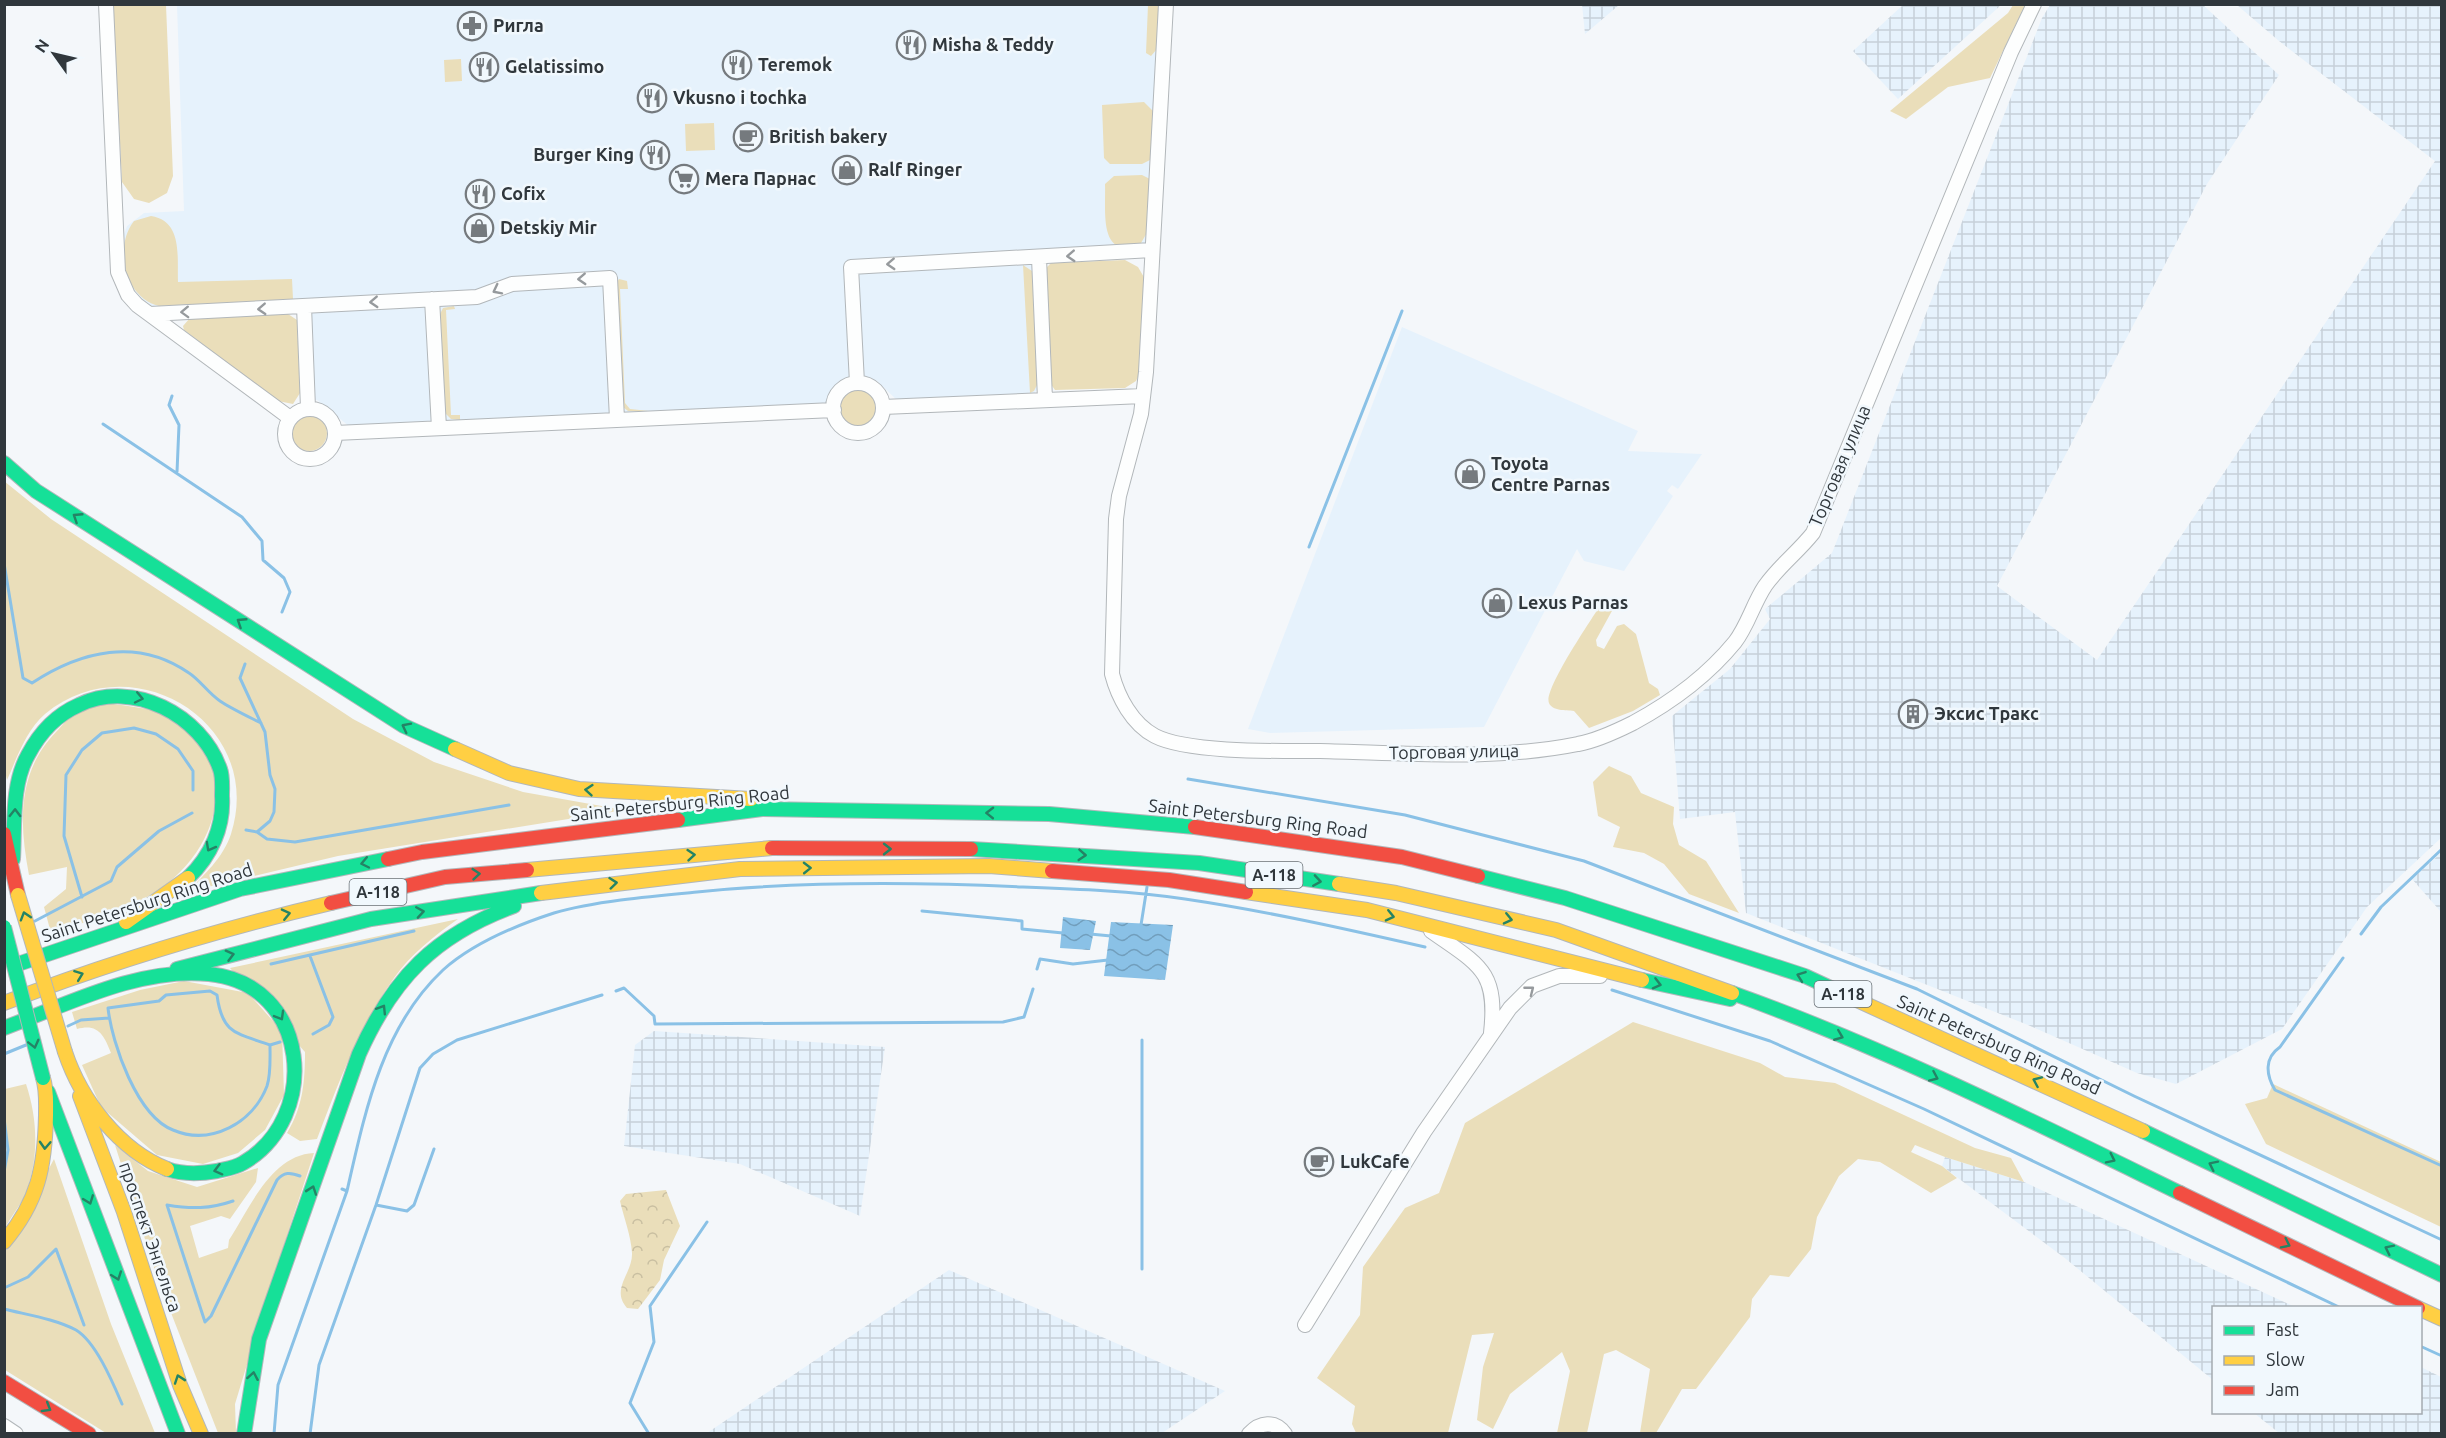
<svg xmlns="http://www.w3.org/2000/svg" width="2446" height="1438" viewBox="0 0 2446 1438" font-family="Ubuntu,sans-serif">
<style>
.built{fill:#e6f2fc}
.industrial{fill:url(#industrial-grid)}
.green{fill:#eadeba}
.forest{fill:url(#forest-crowns)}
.water{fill:url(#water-waves)}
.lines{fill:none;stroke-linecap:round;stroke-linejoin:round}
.stream{stroke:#8ac1e6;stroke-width:3}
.street-casing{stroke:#b2b7ba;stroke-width:16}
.fast-casing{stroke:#b2b7ba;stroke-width:16}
.slow-casing{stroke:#b2b7ba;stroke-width:16}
.jam-casing{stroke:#b2b7ba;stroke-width:16}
.street{stroke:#fdfefe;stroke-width:14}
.fast{stroke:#16e098;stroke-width:14}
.slow{stroke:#ffcf43;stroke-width:14}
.jam{stroke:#f24e42;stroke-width:14}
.fast-bridge-casing{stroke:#b2b7ba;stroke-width:16;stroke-linecap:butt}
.slow-bridge-casing{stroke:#b2b7ba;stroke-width:16;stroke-linecap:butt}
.fast-bridge{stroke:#16e098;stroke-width:14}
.slow-bridge{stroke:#ffcf43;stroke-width:14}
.oneway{stroke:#969a9d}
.oneway2{stroke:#248365}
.labels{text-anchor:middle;stroke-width:5;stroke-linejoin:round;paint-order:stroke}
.shield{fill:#f1f8fd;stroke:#6a7176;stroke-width:1.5}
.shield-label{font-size:16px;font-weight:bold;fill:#30373c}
.poi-label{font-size:18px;font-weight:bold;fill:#30373c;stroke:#f1f8fd;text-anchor:start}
.street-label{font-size:18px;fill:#30373c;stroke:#f1f8fd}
</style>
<defs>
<pattern id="industrial-grid" width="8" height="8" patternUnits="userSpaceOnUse" patternTransform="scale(1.5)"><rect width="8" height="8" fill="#e6f2fc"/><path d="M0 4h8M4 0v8" fill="none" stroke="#c6d0d9"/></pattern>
<pattern id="forest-crowns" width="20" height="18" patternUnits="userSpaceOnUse" patternTransform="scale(1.5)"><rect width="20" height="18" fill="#eadeba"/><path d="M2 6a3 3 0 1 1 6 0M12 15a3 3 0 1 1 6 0" fill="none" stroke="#c9bfa1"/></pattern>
<pattern id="water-waves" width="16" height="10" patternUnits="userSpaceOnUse" patternTransform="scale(1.5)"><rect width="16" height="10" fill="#8ac1e6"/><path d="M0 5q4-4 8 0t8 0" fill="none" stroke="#719ebc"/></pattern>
</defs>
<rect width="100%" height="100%" fill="#f4f7fa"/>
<path class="built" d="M177 5H1161L1148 255 1035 261 1041 384 1033 395 898 401 877 381 866 378 840 383 827 406 350 427 317 400 304 397 298 300 157 309 146 305 133 295 125 274 124 234 127 226 144 213 184 211Z
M1402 327 1638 431 1628 451 1702 454 1678 489 1672 485 1667 491 1673 496 1624 571 1584 561 1577 549 1484 727 1270 733 1248 729Z"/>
<path class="industrial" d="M1582 4H1619V5L1585 34Z
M1904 4H2001V5L1898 99 1853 51Z
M2050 5H2203L2279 75 2207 184 1997 586 2097 660 2435 161 2279 41 2237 5H2441V838L2367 907 2282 1029 2176 1084 2137 1073 2028 1025 1746 913 1735 812 1680 819 1672 716 1730 669 1770 619 1765 609 1832 553 2042 18Z
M2441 853V912L2412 879Z
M654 1031 885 1047 860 1216 740 1164 624 1146 635 1045Z
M1945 1157 2024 1182 2295 1307 2214 1308 2213 1380 2066 1259 1942 1166Z
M949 1270 1225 1391 1162 1433H707Z
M2421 1367 2441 1377V1433H2279L2254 1413 2420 1412Z"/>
<path class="green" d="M113 5H166L173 176 167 193 149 203 134 199 122 182Z
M1148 5H1159L1157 49 1151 56 1146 53Z
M2013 5H2025L1990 78 1948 87 1906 119 1890 111 2008 13Z
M461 59 462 81 445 82 444 60Z
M1144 102 1154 112 1150 160 1142 164H1110L1104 158 1102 105Z
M714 123 715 150 686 151 685 124Z
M1142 175 1150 179 1148 231 1141 243C1098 262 1106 211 1105 184L1114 176Z
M151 216C183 221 177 257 178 282L292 279 293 299 159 306C125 298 113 248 134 221Z
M1125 260 1138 267 1145 279 1140 373 1136 381 1125 388 1055 390 1050 383 1046 268 1051 263Z
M1023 265 1032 271 1038 383 1034 391 1030 393Z
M619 279 627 281 628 289H620L625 403 630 409 649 411H628L623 407 616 284Z
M454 306 455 309 446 310 451 415H460V420L451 419 443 411 439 316 443 308Z
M288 314 297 320 300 393 293 404 278 401 184 330 183 326 190 318Z
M840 408a18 18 0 1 1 36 0a18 18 0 1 1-36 0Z
M291 433a18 18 0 1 1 36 0a18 18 0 1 1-36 0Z
M4 481 51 519 353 719 434 762 523 792 624 810 338 856 187 892C204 875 223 858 231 834 266 724 133 642 45 714 26 730 17 758 7 780L4 767Z
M1606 603 1613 609 1596 640 1597 646 1604 649 1617 626 1624 624 1636 634 1649 683 1658 689 1660 695 1633 711 1589 728 1574 711C1566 710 1552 711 1549 703 1543 690 1592 619 1601 604Z
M108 703C124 706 162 709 174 718 248 770 215 861 145 898 116 914 82 923 51 933L44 907 66 889 67 867 29 875C19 823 17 772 56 732 61 727 67 719 73 715 82 709 97 707 108 703Z
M1609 766 1631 776 1641 793 1674 807 1673 824 1679 845 1706 861 1739 913 1689 894 1664 864 1644 853 1613 847 1620 827 1598 816 1593 782Z
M458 919C435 935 410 955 394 978 359 1027 338 1084 317 1139L300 1141 287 1133C303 1107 305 1081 305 1052L230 968Z
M184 981 248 993 282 1031 284 1095 265 1130 238 1153 203 1164 157 1155 101 1107 82 1065 111 1053C104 1035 98 1023 77 1029L72 1012 140 990Z
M1633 1022 1760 1063 1785 1077 1835 1083 1975 1148 2011 1158 2024 1182 1945 1157 1915 1145 1911 1152 1942 1166 1957 1178 1931 1193 1880 1162 1858 1159 1839 1176 1817 1217 1811 1249 1789 1277 1770 1275 1752 1299 1750 1317 1696 1389H1682L1656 1433H1640L1650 1369 1616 1350 1604 1354 1587 1433H1557L1570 1371 1562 1352 1510 1394 1493 1429 1477 1420 1483 1367 1494 1333 1472 1335 1448 1433H1356L1352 1424 1355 1406 1317 1378 1360 1315 1363 1267 1405 1208 1439 1193 1465 1123Z
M26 1084C37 1117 39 1153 28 1187 24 1201 12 1215 5 1228V1089Z
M2273 1084 2441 1162V1227L2266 1144 2245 1104 2267 1098Z
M115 1145 148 1171 197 1187 258 1168 256 1182 230 1219 221 1216 190 1226 199 1258 228 1248 229 1240C250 1208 271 1155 314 1153L275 1272 235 1404 236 1433H218L157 1277Z
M54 1159 111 1324 155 1433H106L5 1370V1252Z"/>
<path class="forest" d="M666 1190 680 1226 664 1260 660 1280 638 1309 627 1308C610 1289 633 1273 632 1253 631 1236 624 1218 620 1201L626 1194Z"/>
<path class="water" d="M1063 917 1096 921 1090 950 1060 948Z
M1111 922 1173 925 1165 980 1104 976Z"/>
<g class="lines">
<path class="stream" d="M172 396 169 405 179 425 177 472
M103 424 242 517 262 541 263 560 284 578 290 592 282 612
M1309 547 1402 311
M4 563 23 678 32 683C81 651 137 637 189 673 200 680 208 693 220 701 232 709 247 716 261 723
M245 664 240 678 265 732 270 775 275 789 274 812 270 821 257 832 246 830
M1188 779 1405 815 1584 861 1917 989 2134 1096 2442 1240
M257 832 267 839 295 842 509 805
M82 897 64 836 66 775 82 750 102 733 134 728 156 734 178 749 193 771V790
M922 911 1022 921V929L1063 933
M35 921 111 881 117 867 159 831 192 813
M1141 925 1147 887
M1090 934 1111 936
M2361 934 2381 907 2442 849
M310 956 333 1017 329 1025 313 1034
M2343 958 2280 1047C2264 1058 2266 1075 2275 1090L2442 1166
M271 964 414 931
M1037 969 1040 959 1073 964 1108 960
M1612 990 1770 1041 1924 1109 2341 1308
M616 991 624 988 654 1016 655 1024 1003 1022 1024 1017 1033 989
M68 1026 81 1020 109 1018
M270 1045C236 1033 222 1034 217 995L210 991 166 995 159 1001 108 1008C112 1044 137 1116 173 1130 211 1146 253 1123 267 1086 271 1074 270 1058 270 1045L280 1042
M4 1054 26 1045
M4 1118 8 1150 4 1172
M342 1189 347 1191C365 1112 382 1027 443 970 472 944 517 925 554 913 595 901 654 896 697 892 805 881 913 882 1022 887 1076 889 1131 891 1185 899 1266 911 1346 929 1425 947
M233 1201C210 1209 191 1209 167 1205L205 1322 211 1316 277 1180C284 1172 290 1172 300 1176
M376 1205 407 1211 414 1205 434 1149
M1142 1269V1040
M4 1288 28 1277 56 1249 84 1325
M4 1309C28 1315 55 1319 76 1330 96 1342 113 1383 122 1404
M2420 1346 2442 1356
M274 1434 278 1385 347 1191
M310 1434 319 1365 376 1205 420 1068 433 1054 457 1040 602 995
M649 1434 630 1403 654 1342 650 1306 707 1222"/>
<g class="street-casing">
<path id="street" d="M106 4 118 272 128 295 137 305 290 418
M1166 4 1146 372 1141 414 1119 496 1116 519 1112 674C1118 697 1132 724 1155 736 1188 753 1280 751 1320 751 1405 753 1494 761 1578 744 1595 741 1617 731 1633 723 1670 703 1708 675 1735 642 1748 625 1753 604 1765 586 1779 566 1798 552 1813 533L2011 52 2034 4
M1039 258 1045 399
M432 299 439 428
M304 306 308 408
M150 314 477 297 512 284 610 278 617 419
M857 383 851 267 1152 250
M833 408a25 25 0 1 1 50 0a25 25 0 1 1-50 0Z
M883 407 1143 396
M285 434a25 25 0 1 1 50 0a25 25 0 1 1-50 0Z
M335 433 834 410
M1431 931C1479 965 1498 970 1491 1033
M1305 1325 1424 1132 1510 1008 1532 986 1559 976H1600
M4 1426 16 1434
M1249 1434C1260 1422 1275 1420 1285 1434"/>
</g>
<g class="fast-casing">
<path id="fast" d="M4 463 36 491 404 726 455 749
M678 820 762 809 1049 814 1195 827
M971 849 1199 863 1339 884
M13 859C15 826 11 785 28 755 39 734 56 715 79 705 133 679 201 715 220 769 223 777 222 788 222 796 224 827 211 856 188 878
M1478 876 1565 898 1805 976 1835 990
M18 964 240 889 388 859
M177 969 371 919 541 893
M1642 980 1730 999
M1732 993C1886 1048 2034 1122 2180 1193
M4 1028C68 1004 139 967 209 974 311 984 321 1118 243 1163 235 1168 225 1169 217 1171 200 1174 184 1175 167 1169
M48 1092 178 1434
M2143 1131 2442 1275
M244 1434 259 1339 359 1054C393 978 435 935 514 906"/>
</g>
<g class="slow-casing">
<path id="slow" d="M455 749 509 773 579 789 751 799
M527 870 772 848
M1339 884 1396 893 1556 930 1732 993
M1246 892 1367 910 1642 980
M541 893 740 869 989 866 1052 871
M126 922 188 878
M1835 990 2143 1131
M4 1003C111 962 220 929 331 903
M65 1052C81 1100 119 1150 167 1169
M80 1096 124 1212 180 1385 201 1434
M4 1242C38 1202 45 1167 46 1115 46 1103 47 1090 43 1078
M2420 1309 2442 1319"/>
</g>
<g class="jam-casing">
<path id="jam" d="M1195 827 1402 857 1478 876
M4 834 18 895
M772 848 971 849
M388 859 422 852 678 820
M1052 871 1169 880 1246 892
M331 903 445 877 527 870
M2180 1193 2418 1308
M4 1382 89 1434"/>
</g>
<use href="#street" class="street"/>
<use href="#fast" class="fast"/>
<use href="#slow" class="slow"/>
<use href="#jam" class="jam"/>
<g class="fast-bridge-casing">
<path id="fast-bridge" d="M4 927 43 1078"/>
</g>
<g class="slow-bridge-casing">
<path id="slow-bridge" d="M18 895 65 1052"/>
</g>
<use href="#fast-bridge" class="fast-bridge"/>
<use href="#slow-bridge" class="slow-bridge"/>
</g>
<defs><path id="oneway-chevron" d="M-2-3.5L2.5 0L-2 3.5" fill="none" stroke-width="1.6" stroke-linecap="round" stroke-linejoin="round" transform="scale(1.5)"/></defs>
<g class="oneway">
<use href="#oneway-chevron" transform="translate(1071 256) rotate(177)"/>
<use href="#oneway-chevron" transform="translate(891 264) rotate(177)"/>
<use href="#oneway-chevron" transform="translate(582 279) rotate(177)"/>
<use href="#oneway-chevron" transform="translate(497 290) rotate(153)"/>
<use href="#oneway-chevron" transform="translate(374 302) rotate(177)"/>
<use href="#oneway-chevron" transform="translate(262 309) rotate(177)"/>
<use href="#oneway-chevron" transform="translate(185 312) rotate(178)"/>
<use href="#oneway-chevron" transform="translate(1530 990) rotate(-38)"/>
</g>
<g class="oneway2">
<use href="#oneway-chevron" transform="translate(77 517) rotate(-147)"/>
<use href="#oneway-chevron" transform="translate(241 622) rotate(-147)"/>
<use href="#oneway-chevron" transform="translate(139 698) rotate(12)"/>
<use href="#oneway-chevron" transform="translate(406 727) rotate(-153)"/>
<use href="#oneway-chevron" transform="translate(589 790) rotate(-175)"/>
<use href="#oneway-chevron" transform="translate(15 813) rotate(-89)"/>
<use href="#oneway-chevron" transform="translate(990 813) rotate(-179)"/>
<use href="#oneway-chevron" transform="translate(210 847) rotate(119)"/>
<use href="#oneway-chevron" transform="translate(887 849)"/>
<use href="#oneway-chevron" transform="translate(691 855) rotate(-5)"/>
<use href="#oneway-chevron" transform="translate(1082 855) rotate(4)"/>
<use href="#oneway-chevron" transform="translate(365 863) rotate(168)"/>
<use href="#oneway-chevron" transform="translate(807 868) rotate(-1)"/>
<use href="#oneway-chevron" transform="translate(476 874) rotate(-5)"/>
<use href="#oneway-chevron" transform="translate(1317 881) rotate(9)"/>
<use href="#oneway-chevron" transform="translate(613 883) rotate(-6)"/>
<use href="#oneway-chevron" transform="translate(420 912) rotate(-9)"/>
<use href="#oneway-chevron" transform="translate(286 914) rotate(-13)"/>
<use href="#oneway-chevron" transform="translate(25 916) rotate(-107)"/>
<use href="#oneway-chevron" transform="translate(1390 916) rotate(13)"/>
<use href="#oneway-chevron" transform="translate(1508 919) rotate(13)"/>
<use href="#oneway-chevron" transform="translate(230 955) rotate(-15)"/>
<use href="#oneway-chevron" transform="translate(79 975) rotate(-21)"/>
<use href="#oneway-chevron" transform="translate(1801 976) rotate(-160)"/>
<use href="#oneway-chevron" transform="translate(1657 984) rotate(14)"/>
<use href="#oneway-chevron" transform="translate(382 1009) rotate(-58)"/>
<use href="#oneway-chevron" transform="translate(280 1016) rotate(60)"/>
<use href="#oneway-chevron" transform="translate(1839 1036) rotate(22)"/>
<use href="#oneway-chevron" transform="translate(34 1044) rotate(76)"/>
<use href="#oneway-chevron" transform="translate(1934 1077) rotate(24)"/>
<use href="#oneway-chevron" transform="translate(2037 1081) rotate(-156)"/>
<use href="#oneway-chevron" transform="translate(45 1145) rotate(93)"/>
<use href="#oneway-chevron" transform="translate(2111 1159) rotate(26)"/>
<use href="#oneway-chevron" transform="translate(2213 1165) rotate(-154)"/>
<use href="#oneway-chevron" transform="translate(218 1170) rotate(165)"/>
<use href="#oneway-chevron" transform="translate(312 1190) rotate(-71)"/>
<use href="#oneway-chevron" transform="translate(89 1200) rotate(69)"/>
<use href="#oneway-chevron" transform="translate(2286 1244) rotate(26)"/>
<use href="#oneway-chevron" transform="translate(2389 1249) rotate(-154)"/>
<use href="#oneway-chevron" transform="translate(117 1276) rotate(70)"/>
<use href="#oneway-chevron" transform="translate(253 1376) rotate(-80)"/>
<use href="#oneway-chevron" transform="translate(179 1379) rotate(-109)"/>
<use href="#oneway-chevron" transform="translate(47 1408) rotate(31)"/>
</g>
<defs>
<g id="pharmacy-ring" transform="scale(1.5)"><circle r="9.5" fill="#f1f8fd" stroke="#757a7e" stroke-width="1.5"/><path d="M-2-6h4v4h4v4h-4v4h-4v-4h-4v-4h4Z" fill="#757a7e"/></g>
<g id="restaurant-ring" transform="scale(1.5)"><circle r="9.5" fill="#f1f8fd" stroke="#757a7e" stroke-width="1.5"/><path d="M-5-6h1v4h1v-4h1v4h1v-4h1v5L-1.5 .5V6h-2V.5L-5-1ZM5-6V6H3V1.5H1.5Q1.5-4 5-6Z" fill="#757a7e"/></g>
<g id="cafe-ring" transform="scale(1.5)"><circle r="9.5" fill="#f1f8fd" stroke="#757a7e" stroke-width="1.5"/><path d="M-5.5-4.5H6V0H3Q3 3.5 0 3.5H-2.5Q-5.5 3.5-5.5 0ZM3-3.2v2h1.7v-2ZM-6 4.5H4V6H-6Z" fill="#757a7e"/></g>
<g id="shop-ring" transform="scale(1.5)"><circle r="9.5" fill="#f1f8fd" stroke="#757a7e" stroke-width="1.5"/><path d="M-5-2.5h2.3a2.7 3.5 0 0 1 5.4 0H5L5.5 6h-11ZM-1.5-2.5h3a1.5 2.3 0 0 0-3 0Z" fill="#757a7e"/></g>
<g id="supermarket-ring" transform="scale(1.5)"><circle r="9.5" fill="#f1f8fd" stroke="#757a7e" stroke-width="1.5"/><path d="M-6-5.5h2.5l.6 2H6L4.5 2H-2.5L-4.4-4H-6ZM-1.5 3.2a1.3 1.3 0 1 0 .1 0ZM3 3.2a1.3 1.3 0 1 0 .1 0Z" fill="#757a7e"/></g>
<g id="building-ring" transform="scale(1.5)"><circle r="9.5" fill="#f1f8fd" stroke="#757a7e" stroke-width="1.5"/><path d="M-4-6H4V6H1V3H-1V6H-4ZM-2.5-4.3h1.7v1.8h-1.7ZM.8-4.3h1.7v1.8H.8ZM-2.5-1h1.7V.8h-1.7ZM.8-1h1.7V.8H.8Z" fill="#757a7e"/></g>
</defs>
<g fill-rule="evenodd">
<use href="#pharmacy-ring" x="472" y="26"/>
<use href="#restaurant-ring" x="911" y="45"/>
<use href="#restaurant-ring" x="737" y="65"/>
<use href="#restaurant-ring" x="484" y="67"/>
<use href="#restaurant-ring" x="652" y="98"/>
<use href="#cafe-ring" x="748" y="137"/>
<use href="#restaurant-ring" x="655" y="155"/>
<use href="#shop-ring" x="847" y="170"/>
<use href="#supermarket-ring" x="684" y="179"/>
<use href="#restaurant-ring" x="480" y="194"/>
<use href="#shop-ring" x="479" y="228"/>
<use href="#shop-ring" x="1470" y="474"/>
<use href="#shop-ring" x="1497" y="603"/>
<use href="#building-ring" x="1913" y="714"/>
<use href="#cafe-ring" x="1319" y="1162"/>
</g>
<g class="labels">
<g class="shield">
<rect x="1245.5" y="862" width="57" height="26" rx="4.5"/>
<rect x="349.5" y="879" width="57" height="26" rx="4.5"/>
<rect x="1814.5" y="981" width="57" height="26" rx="4.5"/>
</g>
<g class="shield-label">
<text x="1274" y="881">А-118</text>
<text x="378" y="898">А-118</text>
<text x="1843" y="1000">А-118</text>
</g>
<g class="poi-label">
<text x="493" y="32">Ригла</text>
<text x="932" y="51">Misha &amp; Teddy</text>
<text x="758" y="71">Teremok</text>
<text x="505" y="73">Gelatissimo</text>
<text x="673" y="104">Vkusno i tochka</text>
<text x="769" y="143">British bakery</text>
<text x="634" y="161" text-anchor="end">Burger King</text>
<text x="868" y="176">Ralf Ringer</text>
<text x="705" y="185">Мега Парнас</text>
<text x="501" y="200">Cofix</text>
<text x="500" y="234">Detskiy Mir</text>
<text x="1491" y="470">Toyota<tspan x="1491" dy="21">Centre Parnas</tspan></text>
<text x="1518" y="609">Lexus Parnas</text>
<text x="1934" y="720">Эксис Тракс</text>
<text x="1340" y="1168">LukCafe</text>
</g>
<g class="street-label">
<text transform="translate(1840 466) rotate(-67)" y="6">Торговая улица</text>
<text transform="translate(1454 752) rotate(-1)" y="6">Торговая улица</text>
<text transform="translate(680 804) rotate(-6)" y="6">Saint Petersburg Ring Road</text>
<text transform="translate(1258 819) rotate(7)" y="6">Saint Petersburg Ring Road</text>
<text transform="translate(147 903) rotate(-18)" y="6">Saint Petersburg Ring Road</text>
<text transform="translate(1999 1045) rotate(24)" y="6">Saint Petersburg Ring Road</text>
<text transform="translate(150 1237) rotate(71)" y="6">проспект Энгельса</text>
</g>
</g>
<rect width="2446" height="1438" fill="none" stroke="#30373c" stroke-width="12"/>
<rect x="2212" y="1306" width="210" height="108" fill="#f1f8fd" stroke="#a4abb0" stroke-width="1.5"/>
<rect x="2224" y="1326" width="30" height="9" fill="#16e098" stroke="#a4abb0" stroke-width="1.5"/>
<text x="2266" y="1336" font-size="18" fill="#30373c">Fast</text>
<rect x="2224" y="1356" width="30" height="9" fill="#ffcf43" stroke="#a4abb0" stroke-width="1.5"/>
<text x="2266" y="1366" font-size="18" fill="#30373c">Slow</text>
<rect x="2224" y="1386" width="30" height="9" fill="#f24e42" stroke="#a4abb0" stroke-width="1.5"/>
<text x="2266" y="1396" font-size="18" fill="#30373c">Jam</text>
<g transform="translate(54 54) rotate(304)" stroke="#f1f8fd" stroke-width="4.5" paint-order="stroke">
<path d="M0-4.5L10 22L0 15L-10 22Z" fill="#30373c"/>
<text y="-9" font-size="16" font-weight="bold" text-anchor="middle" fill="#30373c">N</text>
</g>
</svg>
